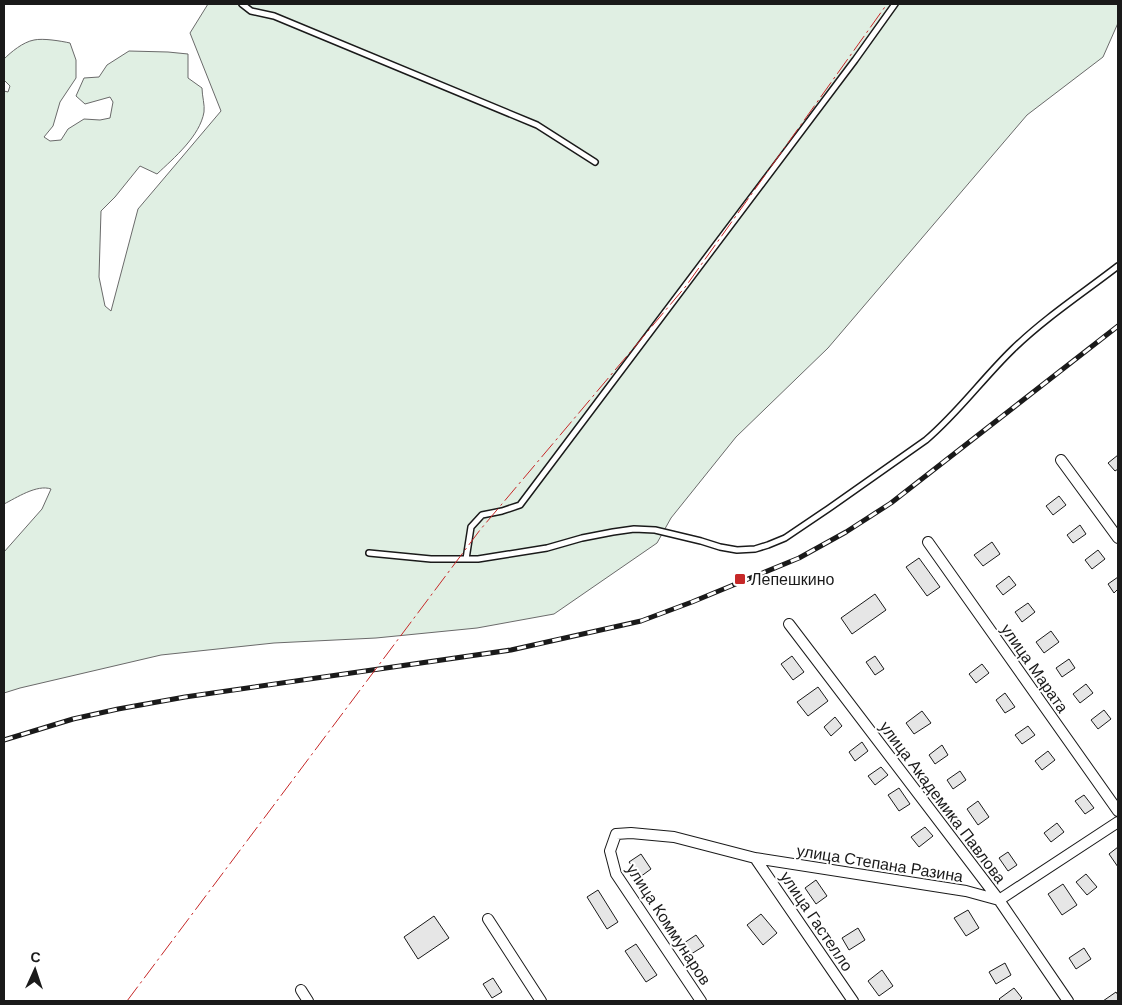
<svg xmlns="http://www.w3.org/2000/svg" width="1122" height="1005" viewBox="0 0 1122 1005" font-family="'DM Sans',sans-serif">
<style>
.green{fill:#e0efe3;stroke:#6a6a6a}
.building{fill:#e6e6e6;stroke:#1a1a1a}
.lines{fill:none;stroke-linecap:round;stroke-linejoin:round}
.service-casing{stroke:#1a1a1a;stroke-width:8}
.minor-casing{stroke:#1a1a1a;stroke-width:12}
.service{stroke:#fff;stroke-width:5}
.minor{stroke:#fff;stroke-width:10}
.rail-casing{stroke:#1a1a1a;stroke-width:5}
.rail{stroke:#fff;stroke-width:3;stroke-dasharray:9;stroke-linecap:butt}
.power{stroke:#c62828;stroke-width:1;stroke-dasharray:18 4 2.5 4;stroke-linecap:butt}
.poi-dot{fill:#c62828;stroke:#fff;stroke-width:2}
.labels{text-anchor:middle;stroke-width:4;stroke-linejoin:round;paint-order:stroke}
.poi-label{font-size:16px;fill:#1a1a1a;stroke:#fff;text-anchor:start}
.street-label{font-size:16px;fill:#1a1a1a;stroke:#fff}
</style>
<rect width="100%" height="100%" fill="#fff"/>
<path class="green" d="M208 4H1118V23L1103 57 1027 115 828 348 736 437 671 518 657 543 554 614 477 628 376 638 274 643 161 655 20 688 4 693V552L42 509 51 489C37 484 16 498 4 504V91L8 92 10 86 4 80V59C11 52 23 42 34 40 43 38 61 41 70 43L76 60V78L60 102 53 126 44 137 50 141 61 140 68 129 84 119 100 120 110 118 113 102 110 97 85 104 76 96 84 78 99 77 107 65 129 51 168 52 188 54V78L202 88C202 96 205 105 204 112 200 136 174 158 157 174L140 166 115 197 101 211 99 277 105 306 111 311 138 209 221 111 190 33Z"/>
<path class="building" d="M1118 455V469L1115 471 1108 463Z
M1059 496 1066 505 1053 515 1046 506Z
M1080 525 1086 534 1073 543 1067 535Z
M992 542 1000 554 983 566 974 555Z
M1098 550 1105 559 1092 569 1085 560Z
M919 558 940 587 927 596 906 567Z
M1009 576 1016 585 1003 595 996 586Z
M1118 577V589L1114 593 1108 584Z
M875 594 886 610 852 634 841 618Z
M1028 603 1035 612 1022 622 1015 612Z
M1051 631 1059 642 1044 653 1036 642Z
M792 656 804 672 793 680 781 664Z
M875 656 884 669 875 675 866 662Z
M1069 659 1075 668 1062 677 1056 668Z
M982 664 989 673 976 683 969 674Z
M1086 684 1093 693 1080 703 1073 694Z
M818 687 828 701 808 716 797 702Z
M1005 693 1015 707 1005 713 996 700Z
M1104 710 1111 719 1098 729 1091 720Z
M922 711 931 723 914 734 906 723Z
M835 717 842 726 831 736 824 727Z
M1028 726 1035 735 1022 744 1015 735Z
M862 742 868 751 855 761 849 752Z
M942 745 948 755 935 764 929 755Z
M1048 751 1055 760 1042 770 1035 761Z
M881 767 888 775 875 785 868 776Z
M960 771 966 780 953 789 947 780Z
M899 788 910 804 899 811 888 795Z
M1084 795 1094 808 1085 814 1075 801Z
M978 801 989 817 978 825 967 809Z
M1057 823 1064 832 1051 842 1044 833Z
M925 827 933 836 919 847 911 837Z
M1118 847V867L1109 854Z
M1008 852 1017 865 1008 871 999 858Z
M641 854 651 869 640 877 629 862Z
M1086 874 1097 887 1087 895 1076 882Z
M816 880 827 896 816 904 805 888Z
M1063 884 1077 905 1062 915 1048 894Z
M598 890 618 922 607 929 587 897Z
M968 910 979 928 966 936 954 918Z
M761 914 777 933 763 945 747 925Z
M434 916 449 938 418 959 404 937Z
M858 928 865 940 849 950 842 938Z
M696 935 704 946 688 956 681 945Z
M636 944 657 975 646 982 625 951Z
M1084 948 1091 959 1076 969 1069 958Z
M1005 963 1011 975 996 984 989 972Z
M882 970 893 986 879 996 868 981Z
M493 978 502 992 492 998 483 984Z
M1014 988 1022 998 1019 1001H1001L999 999Z
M1116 992 1118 995V1001H1103Z"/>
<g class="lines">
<g class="service-casing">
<path id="service" d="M242 4 251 11 274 16 537 125 595 162
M369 553 431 559H478L547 548 582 538 613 532 634 529 655 530 701 541 720 547 737 550 755 549 768 545 785 538 828 509 926 440C958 413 983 378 1013 349 1045 318 1083 293 1118 266
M466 559 471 527 482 515 502 511 520 505 855 60 895 4"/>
</g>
<g class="minor-casing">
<path id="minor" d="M1061 460 1118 538
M928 542 1118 811
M789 624 999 900 1068 1001
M755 858 853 1001
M488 919 541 1001
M301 990 308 1001
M701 1001 616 874 610 851 616 834 631 833 674 837 755 858 966 891 999 900 1118 822"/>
</g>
<use href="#service" class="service"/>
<use href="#minor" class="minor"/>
<g class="rail-casing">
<path id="rail" d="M4 740 73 719 118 709 185 697 511 650 641 621 692 602 799 558 846 532 891 503 1118 326"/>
</g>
<use href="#rail" class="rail"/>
<path class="power" d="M127 1001 480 530 686 286 887 4"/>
</g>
<rect class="poi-dot" x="734" y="573" width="12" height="12" rx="2.5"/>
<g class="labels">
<g class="poi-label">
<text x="751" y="585">Лепешкино</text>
</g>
<g class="street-label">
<text transform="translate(1035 668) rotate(55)" y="6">улица Марата</text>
<text transform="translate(943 802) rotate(53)" y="6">улица Академика Павлова</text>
<text transform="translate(880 863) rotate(9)" y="6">улица Степана Разина</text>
<text transform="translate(817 921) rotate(56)" y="6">улица Гастелло</text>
<text transform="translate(669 924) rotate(57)" y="6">улица Коммунаров</text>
</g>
</g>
<rect width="1122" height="1005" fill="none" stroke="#1a1a1a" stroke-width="10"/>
<g transform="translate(35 970) rotate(3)" stroke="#ffffff" stroke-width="4" paint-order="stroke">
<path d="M0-4L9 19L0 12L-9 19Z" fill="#1a1a1a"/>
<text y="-8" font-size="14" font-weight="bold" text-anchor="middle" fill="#1a1a1a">С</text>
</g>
</svg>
